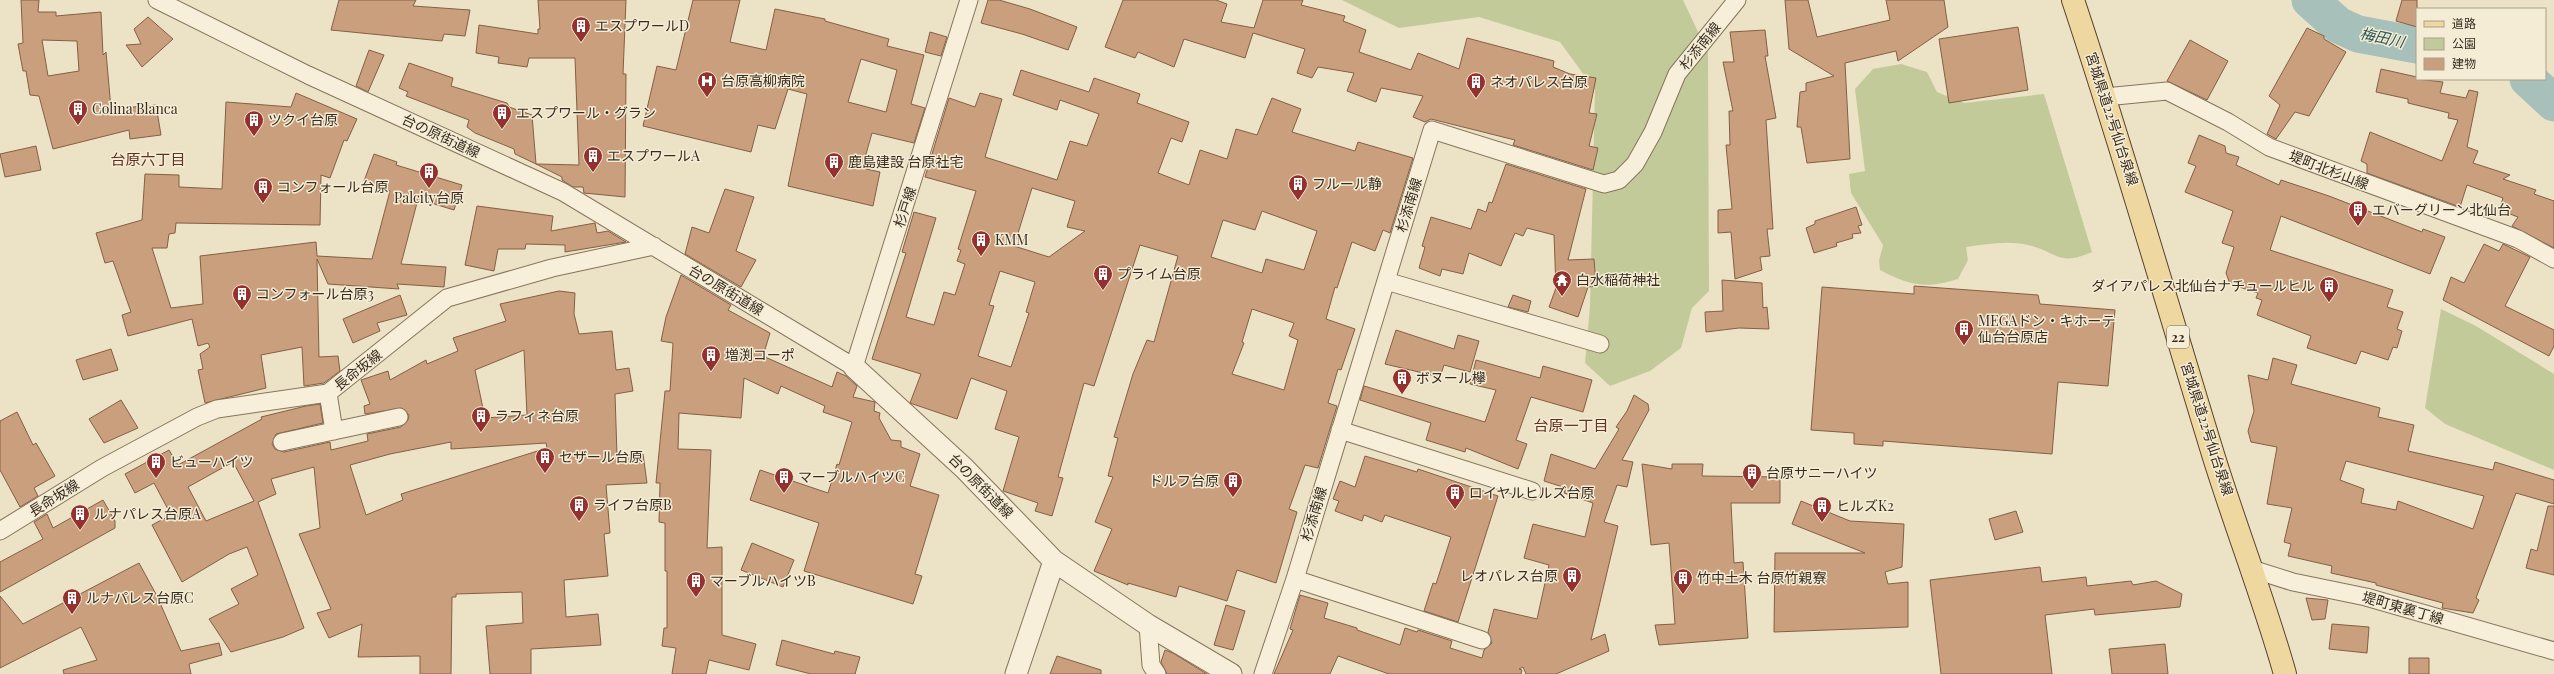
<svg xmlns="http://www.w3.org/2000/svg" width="2554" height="674" viewBox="0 0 2554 674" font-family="'Playfair Display','Noto Sans JP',serif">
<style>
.green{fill:#c3ca9a}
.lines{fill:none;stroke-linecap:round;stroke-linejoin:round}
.river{stroke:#a7c0b9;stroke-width:37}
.building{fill:#c99f7d;stroke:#855f43;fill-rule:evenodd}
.minor-casing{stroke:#87745c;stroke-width:19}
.tertiary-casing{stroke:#87745c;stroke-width:23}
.primary-casing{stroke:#554230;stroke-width:24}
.minor{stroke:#f7efd9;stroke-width:17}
.tertiary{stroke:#f7efd9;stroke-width:21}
.primary{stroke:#eed8a0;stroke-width:22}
.labels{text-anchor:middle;stroke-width:3;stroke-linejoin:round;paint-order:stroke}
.shield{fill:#f4ecd5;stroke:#706656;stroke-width:1}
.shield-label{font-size:13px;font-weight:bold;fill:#382c20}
.poi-label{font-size:14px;fill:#382c20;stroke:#f4ecd5;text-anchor:start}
.street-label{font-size:14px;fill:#382c20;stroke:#f4ecd5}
.water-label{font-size:15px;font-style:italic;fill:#2f5755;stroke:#f4ecd5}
.neighbourhood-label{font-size:15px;fill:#623021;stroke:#f4ecd5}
</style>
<rect width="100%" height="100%" fill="#ece2c6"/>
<path class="green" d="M1342 0H1683L1708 53 1709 291 1692 308 1681 348 1650 371 1610 386 1585 363 1590 306 1595 90 1560 42 1479 17 1399 28Z
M1901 64 1927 72 1937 92 1964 103 2044 94 2092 252C2058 267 2058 252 2028 245 2007 240 1987 244 1966 247L1968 260 1958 279C1926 289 1910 286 1880 270L1879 261 1883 245 1851 193 1849 174 1865 171 1855 89 1873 69Z
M2441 309 2476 326 2554 374V470L2445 424 2425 408Z"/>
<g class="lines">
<path class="river" d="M2310 0 2338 25 2358 34 2417 45
M2528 79 2554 103"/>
</g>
<path class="building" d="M21 0H39L38 12H56V16L101 12 103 55 106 52 111 109 156 105 161 135 130 139 129 130 53 149 39 96 30 95 26 71H23L18 44 23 43ZM42 40 77 41 79 71 48 76Z
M339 0H416L413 6 470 10 465 36 444 34 442 41 331 30Z
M538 0H626L623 74H626L625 197 584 193 583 187H573L562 180V177L536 164 579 165 575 58H529L527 67 498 63 499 57 476 53 479 25 538 34V29H540Z
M693 0H740L730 42 766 50 775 9 825 19V21L889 39 887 46 924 55 911 104 925 108 914 143 872 133 862 168 880 172 873 206 788 186 807 94 788 89 775 129 758 125 751 152 643 126 657 66 676 70ZM861 59 897 70 886 112 848 102Z
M988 0H999L1030 9 1077 27 1068 50 1022 34 981 23Z
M1123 0H1216L1227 4 1221 22 1254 28 1263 0H1303L1301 5 1345 16 1343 21 1366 30 1359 52 1411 70 1418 53 1459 69 1467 38 1554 61 1553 67 1570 74 1596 78 1589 113 1597 114 1589 146 1598 148 1593 170 1513 145 1515 140 1431 119 1425 122 1413 117 1423 96 1381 88 1376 102 1347 91 1354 73 1318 67 1312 78 1297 73 1305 49 1253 33 1245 58 1184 39 1174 67 1138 52 1135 58 1105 47Z
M1785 0H1808L1817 37 1890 20 1886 0H1944L1948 27 1898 61 1896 51 1845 63 1850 159 1807 163 1801 127H1797L1800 92 1806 91V83L1834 76 1789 49Z
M2402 0H2417V27L2396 21Z
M148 17 173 39 142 67 126 45 141 44 134 29Z
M2018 27 2028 90 1949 103 1939 39Z
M2307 28 2324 36V39L2346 52 2309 116 2295 112 2276 139 2267 134 2280 105 2269 96Z
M1765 30 1768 56H1765L1776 118 1766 120 1773 229H1767L1770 256 1760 257 1762 270 1735 279 1731 232 1718 233V210L1732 209 1726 145H1730L1729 111H1733L1723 62H1734L1730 32Z
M930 32 947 37 941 56 925 52Z
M2190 40 2228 61 2207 100 2167 81Z
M369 50 384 55 368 92 356 86Z
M409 63 453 78 451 86 507 103 509 107 532 115 536 164 515 154 514 149 475 133 467 127 469 120 406 96 408 92 399 88Z
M2381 69 2417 77V79L2443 82 2440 93 2466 98 2469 90 2478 92 2467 147 2478 151 2473 163 2510 175 2503 179 2536 190 2534 194 2554 201V248L2512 226 2518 217 2499 210 2503 198 2467 185 2460 207 2367 173V164L2361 161 2370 132 2442 161 2458 120 2448 118 2449 113 2408 103V99L2376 92Z
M1021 70 1089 92 1094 78 1140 94 1137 103 1189 122 1182 142 1171 138 1158 173 1189 185 1200 150 1227 159 1236 129 1257 135 1272 98 1301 109 1292 132 1355 151 1358 142 1413 158 1390 233 1383 230 1375 251 1352 242 1337 288 1335 287 1326 319 1355 329 1341 370 1338 369 1328 403 1337 406 1318 468 1305 465 1289 509 1297 512 1276 583 1237 570 1227 601 1179 586 1176 597 1128 583V585L1094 571 1112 529 1095 522 1113 477 1108 476 1118 438 1114 437 1133 374 1147 340 1154 342 1178 256 1140 245 1094 386 1084 383 1058 477 1063 478 1052 516 1035 511 1038 503 1003 491 1019 437 995 429 1007 391 971 378 957 419 910 403 921 374 872 359 906 253 902 252 914 212 936 218 906 317 934 325 944 292 955 295 965 264 957 261 961 250 958 249 976 191 925 177 949 98 975 107 980 93 1002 99 985 157 1057 180 1070 141 1087 146 1099 114 1060 100 1057 110 1013 95ZM1032 188 1075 201 1067 227 1085 231 1049 257 1014 246ZM1262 211 1317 231 1304 270 1266 259 1262 273 1211 257 1223 220 1255 230ZM1000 271 1035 282 1026 312 1029 313 1011 367 978 356 994 306 989 305ZM1252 309 1294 323 1289 336 1298 340 1284 390 1232 374 1244 343 1242 342Z
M296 93 357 119 347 141 344 140 330 178 321 175 320 225 176 223 175 233 169 234 167 248H152L171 308 203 304 200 256 316 242 317 256 372 259 390 191 364 181 374 154 397 162 396 165 462 185 454 210 418 199 401 264 446 267 444 287 397 284 399 289 328 284 317 259 319 357 338 356 340 371 324 383 304 386 302 347 261 355 266 388 205 403 198 370 203 369 200 354 210 347 208 343 198 346 192 319 128 336 122 315 131 312 113 261 105 263 96 233 142 220 145 174 179 175V187L222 189 226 102 291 107Z
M2199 135 2225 146 2226 153 2239 157 2236 165 2279 185 2281 180 2329 196 2422 232 2423 229 2445 237 2430 274 2281 216 2270 250 2393 290 2387 307 2403 312 2397 329 2402 331 2397 348 2393 347 2388 360 2361 351 2356 364 2307 348 2311 336 2257 315 2262 300 2256 298 2258 293 2230 284 2226 273 2234 247 2222 243 2233 211 2185 192 2196 166 2188 163Z
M36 146 41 170 5 177 0 154Z
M1506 164 1586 189 1568 260 1594 259 1596 286 1588 287 1578 317 1549 307 1556 288 1554 235 1527 228 1523 236 1515 233 1501 266 1469 253 1463 274 1442 269 1440 276 1419 268 1425 247 1422 246 1431 217 1471 229 1478 209 1486 212 1489 202 1492 203Z
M725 189 754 197 736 251 756 260 741 287 685 254 692 227 709 233Z
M477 206 553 216 551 231 595 223 597 233 608 231 626 242 565 252V245L526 244 525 249H498L494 271 465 265Z
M1856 207 1862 225 1858 226 1861 233 1852 234 1853 238 1836 243 1837 246 1814 253 1806 228 1815 224V221Z
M2484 244 2499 251 2503 244 2530 257 2505 306 2554 330V346L2549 356 2443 300 2451 277 2464 283Z
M681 275 731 305 728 310 770 333 763 356 832 387 837 372 846 376 857 386 853 397 875 402 874 411 880 413 879 418 891 440 901 441V447L920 454 910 486 939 495 915 574 922 576 913 604 804 571 819 523 750 500 760 470 828 493 837 464 839 465 852 422 823 412 825 406 781 386 778 394 744 378 741 418 679 413 678 449 711 450 707 548 722 547V635L756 644 749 670 709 660 706 674H672L676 648 662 646 664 628H667V571H665V523L659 522 660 483H656L665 391H670L673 343 661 341 666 317Z
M1722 280 1762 283 1763 308 1767 307 1769 329 1739 328 1706 332 1705 312 1723 311Z
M1914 286 2038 295 2040 304 2115 310 2108 386 2058 382 2052 454 1883 441V446L1854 444V433L1811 430 1822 287 1914 294Z
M559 291 575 293 574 314 579 334 612 331 616 370 629 368 633 391 615 394 617 455 643 454 647 483 606 485 610 533 604 534 608 576 564 580 566 617 598 614 601 645 531 649V674H490L486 626 523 623 522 592 456 594V597H452L451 674H420V656L358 657 362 624 329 638 317 613 331 609 299 534 320 528 314 467 271 479 276 494 258 502 304 628 283 637 231 652 209 619 239 604 231 589 258 575 247 547 229 554 182 582 152 525 171 515 154 483 135 493 125 474 169 450 178 465 262 419 261 417 306 406 320 404 323 423 276 434 272 444 275 449 284 452 330 442 331 450 368 441 367 434 401 427 408 420 409 415 402 408 365 414 364 406 370 404 361 380 388 371 390 380 426 360 427 364 458 351 453 338 506 321 500 304ZM524 350 527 415 485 418 475 370ZM451 442V449L546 443 547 448 401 494 403 500 366 515 350 465 390 454ZM233 462 254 501 206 521 188 487Z
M400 295 407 315 377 323 380 331 353 343 343 319Z
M1513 295 1531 301 1528 312 1508 307Z
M1396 330 1454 349 1458 335 1479 341 1470 372 1444 365 1440 377 1385 364Z
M111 349 118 370 83 380 76 360Z
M2273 358 2297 365 2291 384 2380 408 2378 417 2414 425 2408 451 2493 470 2495 462 2554 480V504L2516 493 2476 598 2479 600 2473 613 2442 608 2443 603 2376 585V583L2331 573 2332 566 2288 556 2291 544 2284 542 2292 508 2267 504 2277 447 2251 442 2248 431 2254 411 2248 375 2268 380ZM2346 461 2484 496 2473 529 2398 501 2396 510 2361 503 2364 489 2340 480Z
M1476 360 1540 378 1543 366 1592 380 1583 412 1531 397 1516 440 1527 444 1518 469 1466 448 1465 452 1426 440 1431 423 1360 400 1364 386 1485 422 1496 390 1470 384Z
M1634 395 1648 404 1649 410 1622 460 1633 462 1627 487 1617 485 1604 522 1618 526 1591 640 1605 634 1609 651 1556 674H1526L1523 667 1519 669 1522 670 1521 674H1389L1338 656 1330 674H1274L1293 630 1290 629 1300 595 1328 603 1324 618 1357 628V630L1400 645 1405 628 1417 632 1418 630 1452 641 1450 648 1482 658 1484 650 1492 643 1488 632 1494 609 1537 619 1549 565 1524 558 1533 524 1585 537 1593 503 1564 493 1566 488 1544 481 1551 454 1595 469 1619 429 1616 427 1627 411Z
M121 400 138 428 104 443 89 419Z
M17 412 33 445 36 443 55 476 34 488 38 496 20 507 0 470V421Z
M1365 456 1417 472 1418 469 1498 496 1458 622 1424 611 1433 583 1436 584 1451 537 1385 515 1382 522 1364 515 1362 521 1335 511 1339 501 1333 499 1340 481 1355 487Z
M1642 464 1672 469V464H1703L1702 476 1780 477V503H1731L1734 563 1743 562 1748 638 1659 645 1655 625 1675 624 1669 543 1651 545Z
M103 500 115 521V528L0 592V562L43 539 34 522 47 514 53 528Z
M1801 501 1850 521 1904 524 1902 567 1885 572 1888 584 1908 582V627L1774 632 1775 553H1865L1792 524Z
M2548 506H2554V575L2526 568 2531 549 2537 551Z
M2016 511 2023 532 1995 540 1989 519Z
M752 543 794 560 783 587 741 570Z
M139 563 157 596 181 651 219 643 222 655 189 664 191 674H64L63 670 97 660 81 627 0 668V596L23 624Z
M2040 567 2042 582 2086 577 2087 586 2131 581 2133 585 2156 581 2182 594 2180 607 2095 615 2094 609 2045 615 2052 674H1941L1930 580Z
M2306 598 2328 600 2325 619 2312 620Z
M1226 605 1245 611 1233 650 1214 645Z
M2332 624 2369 627 2367 653 2329 649Z
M782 640 834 654 835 651 860 657 855 674H811L776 665Z
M2165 644 2168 674H2112L2109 649Z
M1165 650 1173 653 1207 674H1167L1161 662Z
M1057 656 1101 670V674H1050Z
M2409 658H2429V674H2409Z"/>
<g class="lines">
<g class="minor-casing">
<path id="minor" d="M157 0 308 75 563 192 854 367 969 0
M2105 97 2167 91 2228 122 2269 147 2518 239 2554 259
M1386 281 1600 344
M328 393 334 431
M1340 430 1532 491
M282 442 399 417
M0 531 102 468 197 417 217 409 328 393 447 298 552 268 654 246
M2252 569 2293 582 2366 597 2554 651
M1295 579 1482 640
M1148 625 1151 665 1157 674
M1263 674 1295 579 1432 130 1604 184 1619 180 1635 164 1653 132 1677 74 1737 0"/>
</g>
<g class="tertiary-casing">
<path id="tertiary" d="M854 367 964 468 1054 561 1148 625 1231 674
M1016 674 1054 561"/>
</g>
<g class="primary-casing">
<path id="primary" d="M2073 0C2123 150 2166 301 2212 451 2235 526 2264 599 2285 674"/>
</g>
<use href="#minor" class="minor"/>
<use href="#tertiary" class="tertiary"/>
<use href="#primary" class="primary"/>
</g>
<defs>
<g id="building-pin" transform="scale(1)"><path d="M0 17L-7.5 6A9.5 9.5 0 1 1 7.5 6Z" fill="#93312f" stroke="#f4ecd5"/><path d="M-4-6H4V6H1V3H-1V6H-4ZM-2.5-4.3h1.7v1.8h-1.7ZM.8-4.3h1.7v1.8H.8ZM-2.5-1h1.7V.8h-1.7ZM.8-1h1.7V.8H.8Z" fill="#fff"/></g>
<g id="hospital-pin" transform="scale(1)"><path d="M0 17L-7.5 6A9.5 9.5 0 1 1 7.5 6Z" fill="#93312f" stroke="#f4ecd5"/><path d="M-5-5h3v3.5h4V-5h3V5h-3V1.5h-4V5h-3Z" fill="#fff"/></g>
<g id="temple-pin" transform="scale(1)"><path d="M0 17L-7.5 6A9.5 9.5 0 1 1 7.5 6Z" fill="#93312f" stroke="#f4ecd5"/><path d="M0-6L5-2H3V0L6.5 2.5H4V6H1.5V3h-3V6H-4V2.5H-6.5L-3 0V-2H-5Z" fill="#fff"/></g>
</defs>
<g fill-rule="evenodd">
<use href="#building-pin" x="581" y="26"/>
<use href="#hospital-pin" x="707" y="81"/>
<use href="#building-pin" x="1476" y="82"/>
<use href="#building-pin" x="78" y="109"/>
<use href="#building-pin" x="502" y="113"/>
<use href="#building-pin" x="254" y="120"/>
<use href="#building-pin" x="593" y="156"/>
<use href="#building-pin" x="834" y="162"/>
<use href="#building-pin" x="429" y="172"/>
<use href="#building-pin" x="1298" y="184"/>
<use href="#building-pin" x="263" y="187"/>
<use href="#building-pin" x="2358" y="210"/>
<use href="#building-pin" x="981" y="240"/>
<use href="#building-pin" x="1103" y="274"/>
<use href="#temple-pin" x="1562" y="280"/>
<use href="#building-pin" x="2329" y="286"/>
<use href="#building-pin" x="242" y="294"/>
<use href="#building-pin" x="1964" y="329"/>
<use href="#building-pin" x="711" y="355"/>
<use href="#building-pin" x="1402" y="378"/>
<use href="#building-pin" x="481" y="416"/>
<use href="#building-pin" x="545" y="457"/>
<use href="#building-pin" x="156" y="462"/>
<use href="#building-pin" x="1752" y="473"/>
<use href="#building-pin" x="784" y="477"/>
<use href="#building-pin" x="1233" y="481"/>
<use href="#building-pin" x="1455" y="493"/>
<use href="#building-pin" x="579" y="505"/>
<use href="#building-pin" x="1822" y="506"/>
<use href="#building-pin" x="80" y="514"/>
<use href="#building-pin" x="1572" y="576"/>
<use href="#building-pin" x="1683" y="578"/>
<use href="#building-pin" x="696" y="581"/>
<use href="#building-pin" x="72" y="598"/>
</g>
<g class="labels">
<rect class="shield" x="2167" y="326" width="22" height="22" rx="3"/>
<g class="shield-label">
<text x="2178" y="342">22</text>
</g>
<g class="poi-label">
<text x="595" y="31">エスプワールD</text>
<text x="721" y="86">台原高柳病院</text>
<text x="1490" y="87">ネオパレス台原</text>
<text x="92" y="114">Colina Blanca</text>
<text x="516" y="118">エスプワール・グラン</text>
<text x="268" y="125">ツクイ台原</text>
<text x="607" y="161">エスプワールA</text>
<text x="848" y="167">鹿島建設 台原社宅</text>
<text x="1312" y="189">フルール静</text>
<text x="277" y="192">コンフォール台原</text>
<text x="429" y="203" text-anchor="middle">Palcity台原</text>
<text x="2372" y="215">エバーグリーン北仙台</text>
<text x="995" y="245">KMM</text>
<text x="1117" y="279">プライム台原</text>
<text x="1576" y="285">白水稲荷神社</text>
<text x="2315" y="291" text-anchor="end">ダイアパレス北仙台ナチュールヒル</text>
<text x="256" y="299">コンフォール台原3</text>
<text x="1978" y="326">MEGAドン・キホーテ<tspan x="1978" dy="16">仙台台原店</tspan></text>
<text x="725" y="360">増渕コーポ</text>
<text x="1416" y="383">ボヌール欅</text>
<text x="495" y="421">ラフィネ台原</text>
<text x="559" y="462">セザール台原</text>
<text x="170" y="467">ビューハイツ</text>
<text x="1766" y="478">台原サニーハイツ</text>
<text x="798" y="482">マーブルハイツC</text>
<text x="1219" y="486" text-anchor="end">ドルフ台原</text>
<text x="1469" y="498">ロイヤルヒルズ台原</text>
<text x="593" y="510">ライフ台原B</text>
<text x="1836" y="511">ヒルズK2</text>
<text x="94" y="519">ルナパレス台原A</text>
<text x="1558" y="581" text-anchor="end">レオパレス台原</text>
<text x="1697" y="583">竹中土木 台原竹親寮</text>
<text x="710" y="586">マーブルハイツB</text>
<text x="86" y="603">ルナパレス台原C</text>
</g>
<g class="street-label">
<text transform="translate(1700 46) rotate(-51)" y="5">杉添南線</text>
<text transform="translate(2112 119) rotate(72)" y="5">宮城県道22号仙台泉線</text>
<text transform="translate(441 136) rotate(25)" y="5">台の原街道線</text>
<text transform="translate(2329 170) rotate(21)" y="5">堤町北杉山線</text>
<text transform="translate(1409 205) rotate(-73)" y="5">杉添南線</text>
<text transform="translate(905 207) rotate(-72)" y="5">杉戸線</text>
<text transform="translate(726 290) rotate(31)" y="5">台の原街道線</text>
<text transform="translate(358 370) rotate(-38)" y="5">長命坂線</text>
<text transform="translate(2207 429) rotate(72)" y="5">宮城県道22号仙台泉線</text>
<text transform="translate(981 486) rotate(45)" y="5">台の原街道線</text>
<text transform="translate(54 498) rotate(-32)" y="5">長命坂線</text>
<text transform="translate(1314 514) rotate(-73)" y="5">杉添南線</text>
<text transform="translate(2403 608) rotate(16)" y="5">堤町東裏丁線</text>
</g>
<g class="water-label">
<text transform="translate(2382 38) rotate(12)" y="5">梅田川</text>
</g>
<g class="neighbourhood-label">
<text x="148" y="165">台原六丁目</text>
<text x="1571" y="431">台原一丁目</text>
</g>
</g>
<rect x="2416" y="8" width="130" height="72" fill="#f4ecd5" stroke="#a99f8d"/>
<rect x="2424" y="21" width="20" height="6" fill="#eed8a0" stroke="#a99f8d"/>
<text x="2452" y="28" font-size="12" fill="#382c20">道路</text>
<rect x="2424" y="38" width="20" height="12" fill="#c3ca9a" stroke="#a99f8d"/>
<text x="2452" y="48" font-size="12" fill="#382c20">公園</text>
<rect x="2424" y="58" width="20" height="12" fill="#c99f7d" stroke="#a99f8d"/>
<text x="2452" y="68" font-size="12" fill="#382c20">建物</text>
</svg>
